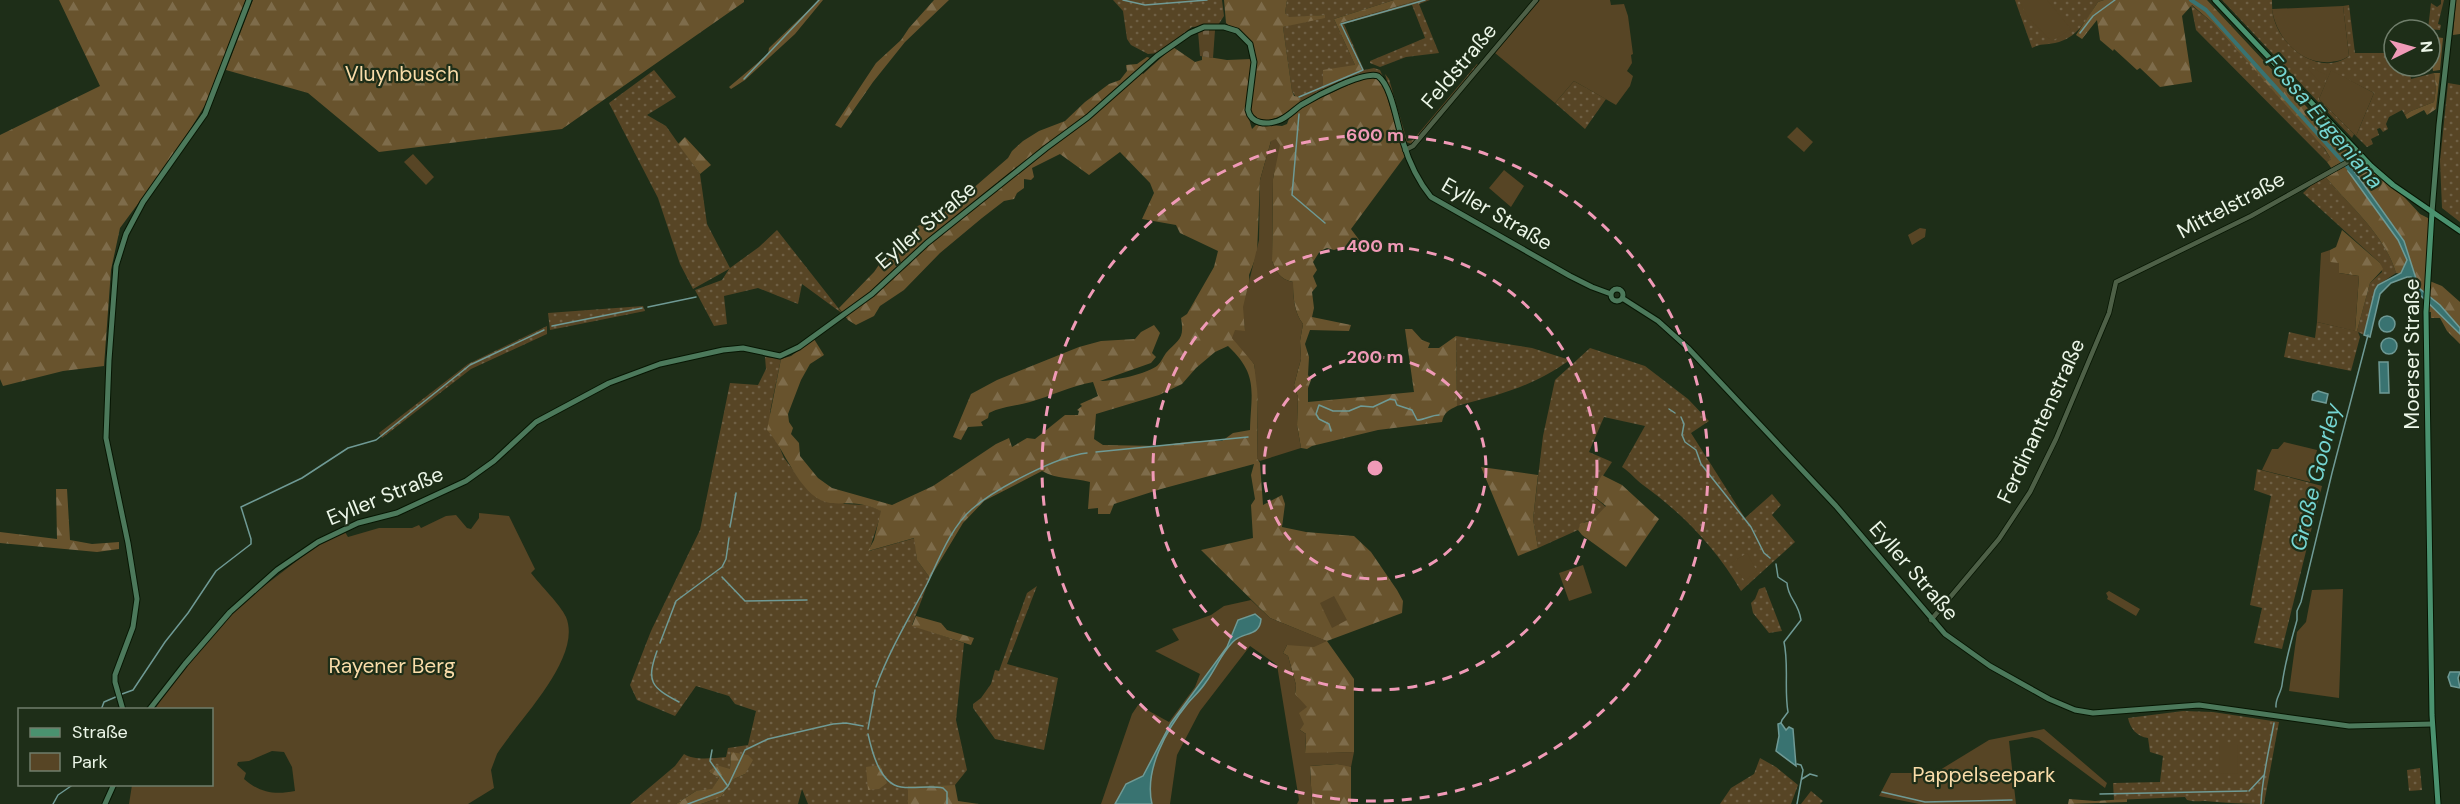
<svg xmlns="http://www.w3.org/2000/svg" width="2460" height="804" viewBox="0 0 2460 804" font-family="'DM Sans',sans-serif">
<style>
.grass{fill:url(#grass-dots)}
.forest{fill:url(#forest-firs);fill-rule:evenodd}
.cemetery{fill:url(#cemetery-stones)}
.park{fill:#574525;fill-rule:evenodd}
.water{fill:#397371;stroke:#6f9a95;stroke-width:1.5}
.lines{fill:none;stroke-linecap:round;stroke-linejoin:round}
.stream{stroke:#6f9a95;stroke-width:1.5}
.canal{stroke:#397371;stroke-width:4}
.tertiary-casing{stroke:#071603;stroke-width:6}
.secondary-casing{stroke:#071603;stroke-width:7}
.primary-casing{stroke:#071603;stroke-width:7}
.tertiary{stroke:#4e6047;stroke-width:4.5}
.secondary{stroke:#4c795b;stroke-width:5}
.primary{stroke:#4a926f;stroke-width:5}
.ring{fill:none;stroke:#f09ab7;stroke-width:3;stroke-dasharray:10 8}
.labels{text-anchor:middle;stroke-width:4.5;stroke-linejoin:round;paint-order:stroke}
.street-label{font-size:21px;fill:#ecf6e8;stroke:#1e2e18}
.park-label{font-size:21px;fill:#f9dca9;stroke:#1e2e18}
.water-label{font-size:22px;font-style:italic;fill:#75d5d2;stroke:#1e2e18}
.centre{fill:#f09ab7;stroke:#1e2e18;stroke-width:3}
.ring-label{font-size:18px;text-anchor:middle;font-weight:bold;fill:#f09ab7;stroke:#1e2e18;stroke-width:4.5;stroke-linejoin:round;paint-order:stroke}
</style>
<defs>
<pattern id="grass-dots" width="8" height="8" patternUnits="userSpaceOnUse" patternTransform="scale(1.5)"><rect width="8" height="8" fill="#574525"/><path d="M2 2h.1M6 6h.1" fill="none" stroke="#6f6045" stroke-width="1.8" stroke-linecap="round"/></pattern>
<pattern id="forest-firs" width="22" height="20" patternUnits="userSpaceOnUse" patternTransform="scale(1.5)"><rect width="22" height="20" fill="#68532d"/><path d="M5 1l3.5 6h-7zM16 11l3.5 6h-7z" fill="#7e6c4b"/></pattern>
<pattern id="cemetery-stones" width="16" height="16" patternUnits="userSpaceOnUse" patternTransform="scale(1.5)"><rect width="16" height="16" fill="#574525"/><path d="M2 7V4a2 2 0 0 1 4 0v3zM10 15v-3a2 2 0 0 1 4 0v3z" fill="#6f6045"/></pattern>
</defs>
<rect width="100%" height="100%" fill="#1e2e18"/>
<path class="grass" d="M1113 0H1222L1224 16 1218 25 1192 27 1158 53 1148 54 1131 45 1127 39 1123 11Z
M1287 0H1394L1334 19 1355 65 1362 70 1340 23 1419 0H1430L1419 4 1439 53 1406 57 1380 67 1370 63V61L1425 38 1412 5 1344 24 1364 70 1374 68 1380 70 1383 77 1373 72 1363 75 1300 104 1292 91 1283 27 1325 15 1289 18 1285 13Z
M2015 0H2104L2098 2C2086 20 2078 38 2055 43 2046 45 2041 43 2032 48Z
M2222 0H2272C2272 6 2272 13 2274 19 2282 48 2320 77 2349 56L2343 6 2349 5 2355 53H2394V66H2409L2411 79 2434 73 2436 88 2434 102 2411 111 2405 115 2402 110 2389 117 2386 124 2388 129 2383 132 2380 128 2377 129 2379 135 2371 139 2373 144 2367 147 2356 136 2374 93 2331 71 2319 99 2354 134 2352 138Z
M2441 0H2444L2438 24 2441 25 2440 30 2428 29 2431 3 2437 7 2441 4Z
M2191 5 2213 23 2320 142 2331 159 2327 162 2196 30Z
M1477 64 1479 66 1412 144 1406 142 1385 74 1389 79 1407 141 1413 140Z
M654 70 676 97 647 115 666 126 700 174 707 224 730 268 759 247 777 230 843 314 802 284 798 304 758 288 724 296 727 324 714 326 695 290 722 280 729 269 693 289 680 264 658 198 609 103Z
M1574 81 1606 99 1585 129 1555 103Z
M2448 83 2460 85V222L2442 208 2440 161Z
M2323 174C2349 206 2384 233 2396 273L2378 285 2375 290 2364 335 2358 332 2360 337 2351 371 2284 357 2289 332 2315 338 2317 322 2357 331 2370 283 2382 272 2380 263 2303 193Z
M643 306 645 311 550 330 548 313Z
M547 326V334L471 369 382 438 379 433 468 364Z
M1456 336 1532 348 1570 360C1531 387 1502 394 1457 406Z
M1590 348 1645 366 1688 399 1709 421 1691 433 1745 518 1772 494 1781 505 1772 515 1795 542 1741 591C1717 549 1682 513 1643 485 1636 480 1630 472 1622 467L1645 426 1604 417 1589 452 1612 462 1591 494 1607 508 1592 521 1584 522 1578 530 1538 548 1533 519 1543 436 1555 380Z
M765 357 781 359 770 412 776 439 784 458 807 488 845 504 867 505 882 511 869 551 915 538 917 560 930 578 912 625 964 643 956 720 967 770 955 785 908 786V804H808L802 789 798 804H701L721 797 734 779 745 774 731 752 730 769 709 772 719 778 712 790 696 791 676 804H630L675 766 684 754C695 761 713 758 726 757L728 748 748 745 756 711 735 704 729 696 696 686 675 716 637 700 630 685 651 631 700 530 730 383 758 385 766 369Z
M2257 469 2322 486 2282 649 2254 643 2262 608 2250 605 2271 496 2254 490Z
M1037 586 1007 664 1058 678 1044 750 995 739 973 708V704L981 698 991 684 995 670 999 671 1027 593Z
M1765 587 1782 631 1769 633 1753 613 1751 603 1755 599 1759 589Z
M2183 711 2213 712 2279 722 2264 804C2244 804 2225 803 2205 801 2198 801 2194 802 2187 800L2185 797 2114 800 2113 783 2160 782 2163 756 2150 752 2148 738C2137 737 2130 728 2128 718Z
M1760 758 1776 767 1798 785 1791 804H1720L1731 788 1754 774Z
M2420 768 2422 790 2409 791 2407 770Z
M1811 791 1823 801 1820 804H1801Z"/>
<path class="forest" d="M59 0H246L207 102 177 151 120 228 111 270 104 366 63 371 3 386 0 379V135L100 86Z
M253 0H744V2L562 129 379 152 308 93 226 70Z
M819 0H823L795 34 745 80 731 89 729 87 768 54 769 48Z
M934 0H949L905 42 873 82 841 128 835 125 876 63 901 40 909 28Z
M1224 0H1287L1285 13 1289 17 1325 15V18L1283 27 1292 91 1294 96 1299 97 1300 104C1286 113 1269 127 1252 116L1250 107 1255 53 1253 47 1226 23Z
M1394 0H1419L1340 23 1362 70 1323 86V70L1355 65 1334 19Z
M2104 0H2207L2347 150 2350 161 2360 155 2393 185 2420 214 2432 220 2427 280 2442 286 2460 302V344L2447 331 2440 318H2431V312H2426L2427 295 2419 288 2415 277 2396 273C2384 233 2349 206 2323 174L2332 169 2327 162 2331 159 2325 149 2213 23 2192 5 2182 16 2192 82 2160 87 2140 68 2137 70 2114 49 2113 51 2100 40 2097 20 2082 39 2076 35 2098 2Z
M2456 0H2460V34L2453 35Z
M2435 37 2443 38 2440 70 2433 71 2430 52H2435Z
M1173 47 1195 62 1202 60V56L1227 60 1252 59 1246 109 1252 129 1257 124 1282 126 1287 124 1290 116 1310 103 1363 78 1377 77 1383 84 1405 156 1351 229 1360 241 1334 250 1327 248 1320 251 1313 262 1317 270 1313 276 1317 286 1312 292 1314 308 1312 317 1351 325 1349 331 1310 330 1305 344 1309 357 1308 375 1311 380 1308 388V402L1414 392 1405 329H1412L1422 340 1430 343 1428 348H1439L1456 336 1457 406C1449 410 1444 412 1442 422L1378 430 1312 446 1307 449 1301 448 1297 425 1298 397 1294 385 1301 359 1300 341 1303 324C1294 313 1293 296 1293 282 1280 279 1277 273 1272 261L1273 179 1275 166 1271 141 1260 180 1257 254 1249 275 1250 286 1244 307 1246 353 1254 364 1258 385 1257 458 1260 463 1263 505 1282 495 1285 504 1282 527 1306 532 1354 536 1371 552 1397 590 1403 601 1402 613 1327 641 1354 679V752L1305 754 1306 734 1300 730 1295 694 1296 685 1288 656 1283 653 1287 645 1326 641 1270 618 1201 550 1253 538 1251 505 1255 499 1251 475 1254 464 1161 489 1114 504 1110 514H1098V508L1088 509 1090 482C1072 477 1057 480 1042 471L984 501 963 523 930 578 917 560 914 538 868 551 874 540 881 511C874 508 867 505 859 504 848 502 836 505 826 502 799 495 784 447 767 430L781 359 791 356 814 339 824 355 810 364 801 380 788 414 789 422 793 428 791 434 799 443 800 456 818 478 832 488 892 505 933 486 996 444 1009 438 1012 447 1027 438 1035 439 1065 415H1078L1079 411 1077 410 1082 406 1080 404 1098 396 1093 382C1071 386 1051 396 1030 402 1016 406 1001 407 989 413L988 418 981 422 983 426 968 427 961 440 953 437 971 394 997 380 1079 347 1101 341 1135 339 1141 332 1154 325 1160 333 1152 353 1156 357 1151 363 1100 381C1113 381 1148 374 1158 365 1161 362 1163 357 1166 353 1178 339 1185 340 1181 318L1187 314 1214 267 1218 251 1180 233 1176 225 1142 219 1154 193 1150 183 1120 152 1089 175 1060 154 1032 168 1034 177 1031 180 1024 179V188L1017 193 1014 199 1004 201 982 218 940 253 904 290 880 306 874 316 856 325 848 320 839 308 874 272 883 259 897 253 916 227 948 210 1008 158 1012 151 1023 141 1039 131 1065 121 1085 102 1109 84 1120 80 1127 71 1126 65 1137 64 1147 57 1150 58 1139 69 1143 74ZM1228 346C1259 375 1251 392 1250 430L1233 433 1222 441H1195L1157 446 1103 445 1094 439 1096 414 1159 395 1182 384 1196 368 1215 352Z
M2434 73H2440L2436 109 2427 115 2424 110 2407 119 2405 115 2411 111 2434 102 2436 88Z
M685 137 711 165 700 174 678 144Z
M2342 230 2380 263 2383 269 2370 283 2357 331H2355L2359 276 2339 273 2330 262V250L2336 247Z
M1481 467 1538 475 1533 519 1538 548 1518 556Z
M1602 475 1622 485 1659 519 1626 567 1582 535 1578 530 1581 523 1592 521 1606 506 1591 494Z
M56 489H67L70 540 92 544 119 542V549L97 552 0 543V532L57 539Z
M916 616 941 623 947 630 974 638 971 645 912 626Z
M731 752 748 755 753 760 745 774 734 779 721 797 701 804H676L696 791 712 789 719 778 709 772 716 765 730 769Z
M1337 764 1348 765 1351 767V804H1312L1310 766Z
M880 765 887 783 879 789 868 790 866 767Z
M955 785 958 801 979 804H908V786Z
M2069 799 2095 801 2127 799V802L2068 804Z"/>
<path class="cemetery" d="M1203 30H1215L1213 58 1200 56 1198 31Z"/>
<path class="park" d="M1540 0H1610L1611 5 1624 4 1628 16 1633 54 1631 55 1632 63 1627 71 1633 76 1630 86 1616 105 1574 81 1555 103 1495 53Z
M2019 0H2047L2071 29 2052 41 2028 18Z
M2343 6 2349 56C2343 60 2338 61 2331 62 2301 65 2276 38 2272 9Z
M2309 67 2327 75 2323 86 2308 69Z
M2331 70 2374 93 2356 136 2319 99Z
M1797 127 1813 142 1804 152 1787 137Z
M1276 139 1280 145 1273 179 1272 261C1277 273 1280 279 1293 282 1293 296 1294 313 1303 324L1300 341 1301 359 1294 385 1298 397 1297 425 1301 448 1260 461 1257 459 1258 397 1254 364 1232 338 1235 330 1245 331 1243 307 1259 240 1260 180 1271 141Z
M413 154 434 177 426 185 404 162Z
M1504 170 1524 186 1511 207 1489 188Z
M1920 228 1926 229 1925 237 1912 245 1908 235Z
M2330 250V262L2339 263V273L2359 276 2355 331 2317 322 2321 253Z
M2284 442 2317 450 2310 482 2262 470 2272 449H2278Z
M479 513 509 516 535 569 531 573C540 585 560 604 566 617 583 658 518 720 497 754L491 770 494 788 468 804H129L132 785 212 784V710L155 709 166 692 229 613 320 543 345 532 348 537 379 528H412L419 525 421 528 446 516 456 515 467 528 471 529 479 518ZM272 751 284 752 292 767 295 791C275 795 260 793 244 779L246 773 237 765 238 762 249 761Z
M1747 553 1757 571 1745 581 1731 563Z
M1583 565 1592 593 1569 601 1559 573Z
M2343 589 2339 698 2289 691 2297 632 2306 622 2312 590Z
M2109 591 2140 609 2136 616 2107 599 2108 597 2106 593Z
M1334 596 1347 620 1332 628 1320 603Z
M1251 600 1270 618 1327 641 1314 647 1287 645 1283 653 1288 656 1296 685 1295 694 1307 707 1299 713 1304 724 1300 730 1306 734 1305 753 1354 752 1351 767 1337 764 1310 766 1312 804H1297L1299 800 1277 665 1250 646 1200 711 1177 755 1170 804H1101L1132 714 1138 705 1169 722 1195 687 1200 674 1155 651 1179 640 1172 629 1211 615 1224 606Z
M2044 729 2107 783 2105 788 2039 739 2032 737 2009 741 2016 804H1919L1879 796 1891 773H1935L1989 740Z
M2219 745H2237L2238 773 2220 774Z"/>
<path class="water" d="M2352 168 2404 241 2419 288 2440 305 2460 328V334L2417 292 2411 277H2407L2391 283 2380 294 2370 337 2364 335 2375 290 2378 285 2401 273 2407 260 2398 240 2348 171Z
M2379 324a8 8 0 1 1 16 0a8 8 0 1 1-16 0Z
M2381 346a8 8 0 1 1 16 0a8 8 0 1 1-16 0Z
M2379 362H2388L2389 393H2380Z
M2318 391 2328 394 2326 403 2312 400 2313 394Z
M1255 614 1261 619C1260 636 1245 632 1235 640 1223 650 1215 670 1206 682 1201 690 1194 696 1188 703 1166 730 1144 770 1152 804H1115L1126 784 1143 776 1171 723 1227 647 1238 620Z
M2450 672H2460L2458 678 2460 688 2451 686 2448 677Z
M1781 723 1786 730 1789 727 1793 729 1796 766 1776 751 1779 736 1778 724Z"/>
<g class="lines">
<path class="stream" d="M1123 0 1145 5 1207 0
M2080 33 2093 16 2115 0
M744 79 819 0
M1299 97 1363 70 1341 24 1425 0
M1299 114 1292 195 1325 223
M648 307 696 297
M552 326 642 308
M1669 409 1675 413
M1681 417 1684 424 1682 435 1685 442 1696 450 1701 464 1751 527 1764 553 1770 558
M1331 431 1329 424 1319 419 1316 414 1319 405 1333 411H1349L1361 406 1373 407 1390 399 1395 400 1397 405 1412 410 1417 420C1425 420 1431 415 1439 415
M1096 452 1248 437
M730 527 736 493
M1776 564 1778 577 1787 583C1788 599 1798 601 1801 620L1784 642C1789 665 1784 689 1788 712L1782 720 1781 723
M722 577 745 601 807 600
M660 643 676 601 722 567 726 559 729 538
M657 651C646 682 651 687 679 702
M876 687C889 651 909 618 927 584 939 559 951 527 972 509 995 489 1057 456 1087 453
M122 694 133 690 165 642 188 613 216 571 251 544V539L241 507 302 478 348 448 376 440 470 365 544 330
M2276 707C2275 699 2281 693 2282 685 2285 662 2291 641 2297 620V611L2301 602 2332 473 2368 335
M101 710 104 702 118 696
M868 729 875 690
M868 734C872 752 880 784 901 787 915 789 929 785 943 788L947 792V804
M712 750 710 761 727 785
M1802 779 1810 774 1817 776
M2249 791 2264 775
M1882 792 1925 802 2012 800
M2100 794 2247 791
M53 804 58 795 74 784
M688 804 723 791 728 786 745 750 768 739 833 724 846 723 863 726
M1797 804 1803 770 1801 765 1797 764
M2261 804C2262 778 2269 750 2274 723"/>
<path class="canal" d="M2191 0 2206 10 2352 172"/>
<g class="tertiary-casing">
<path id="tertiary" d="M1405 150 1413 146 1536 0
M1931 620 1999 539 2030 492 2056 439 2109 313 2116 282 2251 216 2360 155"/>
</g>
<g class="secondary-casing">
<path id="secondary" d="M2432 212 2439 125 2453 0
M1611 295a6 6 0 1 1 12 0a6 6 0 1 1-12 0Z
M1622 298 1658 321 1688 348 1836 506 1945 634 1990 666 2049 699 2075 710 2093 713 2199 705 2349 726 2432 724
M123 710 115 682V675L133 627 137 599 128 543 106 438 109 360 116 266 126 234 143 202 205 114 249 0
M149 710 185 664 230 612 277 570 318 542 358 523 397 513 466 481 494 461 536 422 609 383 660 364 723 350 743 348 780 356 799 347 872 294 927 243 1046 148 1088 117 1157 56 1190 33 1204 27H1224L1237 31 1250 44 1254 62 1248 110C1251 124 1266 125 1278 121 1287 118 1294 110 1301 105 1316 96 1363 71 1378 76 1392 86 1397 125 1403 142 1409 162 1418 181 1431 197L1570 276 1592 287 1611 294
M105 804 114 784"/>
</g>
<g class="primary-casing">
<path id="primary" d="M2215 0 2371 166 2393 185 2460 231
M2432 212 2426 312 2432 715 2438 804"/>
</g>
<use href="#tertiary" class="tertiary"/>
<use href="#secondary" class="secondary"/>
<use href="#primary" class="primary"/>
</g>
<g class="ring">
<circle cx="1375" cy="468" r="111"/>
<circle cx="1375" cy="468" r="222"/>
<circle cx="1375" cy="468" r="333"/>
</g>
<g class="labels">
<g class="street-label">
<text transform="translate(1459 66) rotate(-50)" y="7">Feldstraße</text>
<text transform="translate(2231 205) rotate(-28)" y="7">Mittelstraße</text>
<text transform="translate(1497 214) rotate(30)" y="7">Eyller Straße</text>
<text transform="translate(926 225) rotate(-40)" y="7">Eyller Straße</text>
<text transform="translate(2412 354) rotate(-90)" y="7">Moerser Straße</text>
<text transform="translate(2041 421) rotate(-65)" y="7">Ferdinantenstraße</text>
<text transform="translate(385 496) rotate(-22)" y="7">Eyller Straße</text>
<text transform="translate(1914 571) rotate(49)" y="7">Eyller Straße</text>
</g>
<g class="park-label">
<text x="402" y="81">Vluynbusch</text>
<text x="392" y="673">Rayener Berg</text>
<text x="1984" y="782">Pappelseepark</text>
</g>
<g class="water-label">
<text transform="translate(2325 121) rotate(50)" y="8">Fossa Eugeniana</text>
<text transform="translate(2315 477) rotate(-76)" y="8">Große Goorley</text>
</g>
</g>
<circle cx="1375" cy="468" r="9" class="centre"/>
<g class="ring-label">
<text x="1375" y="141">600 m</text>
<text x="1375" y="252">400 m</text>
<text x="1375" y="363">200 m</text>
</g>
<rect x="18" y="708" width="195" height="78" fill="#1e2e18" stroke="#707e6b" stroke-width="1.5"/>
<rect x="30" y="728" width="30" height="9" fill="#4a926f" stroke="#707e6b" stroke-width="1.5"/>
<text x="72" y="738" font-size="18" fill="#ecf6e8">Straße</text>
<rect x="30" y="753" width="30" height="18" fill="#574525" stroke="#707e6b" stroke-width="1.5"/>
<text x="72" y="768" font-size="18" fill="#ecf6e8">Park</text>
<g transform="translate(2412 48) rotate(85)"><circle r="28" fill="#1e2e18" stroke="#707e6b" stroke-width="1.5"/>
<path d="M0-4.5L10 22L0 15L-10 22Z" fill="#f09ab7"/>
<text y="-9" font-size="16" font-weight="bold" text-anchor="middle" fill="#ecf6e8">N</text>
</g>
</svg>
